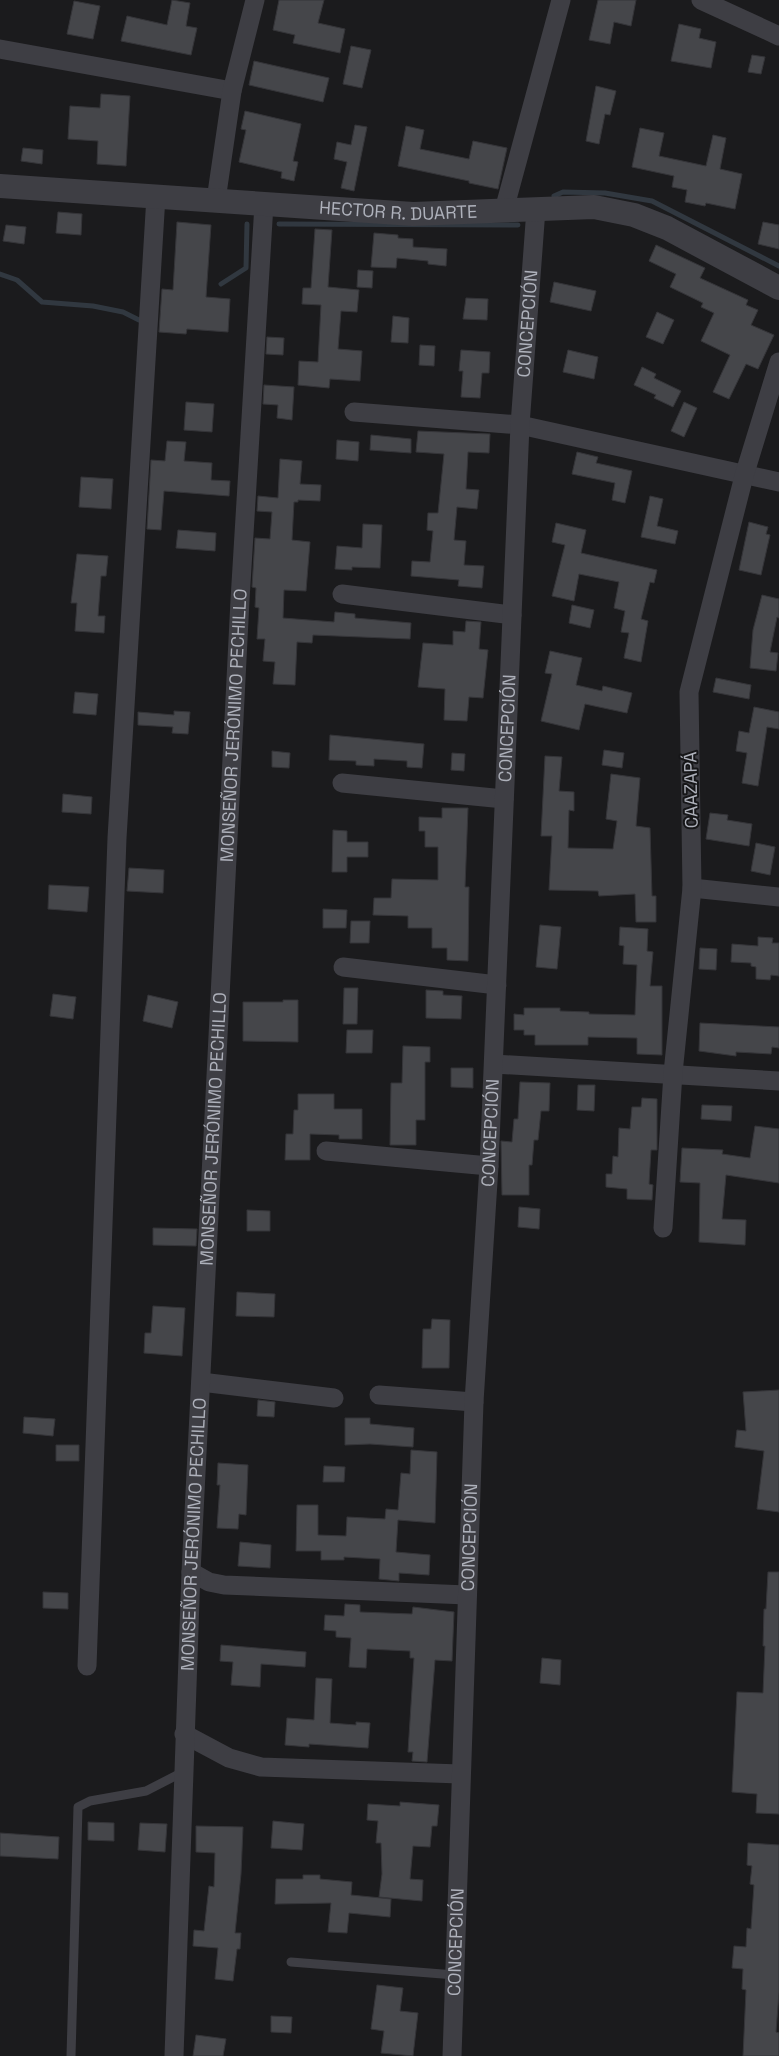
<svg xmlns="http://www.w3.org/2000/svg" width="779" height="2056" viewBox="0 0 779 2056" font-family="'Space Grotesk',sans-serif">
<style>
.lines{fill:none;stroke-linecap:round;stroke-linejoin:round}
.stream{stroke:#313840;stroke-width:5}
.building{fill:#45464a;stroke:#353539}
.service{stroke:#3e3e44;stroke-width:9}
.minor{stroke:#3e3e44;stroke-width:19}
.tertiary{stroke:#3e3e44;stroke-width:24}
.labels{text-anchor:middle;stroke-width:4;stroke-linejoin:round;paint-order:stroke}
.street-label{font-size:18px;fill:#aeb1bb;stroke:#161618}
</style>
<rect width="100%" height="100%" fill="#1b1b1d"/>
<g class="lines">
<path class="stream" d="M554 196 563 192 605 193 652 201 779 266
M279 224 518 225
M0 274 17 280 42 302 93 306 123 312 139 320
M221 284 246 268 247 224"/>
</g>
<path class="building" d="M172 0 190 3 186 26 197 28 191 55 121 41 127 16 167 25Z
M279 0H324L318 23 345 29 340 53 293 43 295 35 273 30Z
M598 0H636L631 26 614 22 610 44 589 40Z
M74 1 100 6 93 39 67 34Z
M679 24 701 29 699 38 716 42 711 68 671 61Z
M351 46 371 50 362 88 343 84Z
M752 55 765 57 761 74 748 72Z
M254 61 329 78 323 102 249 85Z
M596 86 616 91 610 115 605 114 599 144 586 141Z
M101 94 130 96 126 166 97 164 98 141 68 139 70 106 100 108Z
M245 111 301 124 293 161 298 162 294 181 281 178 282 172 239 162 246 130 241 129Z
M355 125 367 127 354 191 341 188 347 162 334 159 337 142 351 145Z
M406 126 424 130 420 149 469 159 473 141 507 148 498 189 469 183V181L398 166Z
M640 128 664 133 659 156 706 166 713 135 726 138 720 169 742 174 735 209 706 203 705 206 685 202 687 190 672 187 674 176 632 167Z
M23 148 43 150 42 164 21 161Z
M58 212 82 214 81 235 56 233Z
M177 222 211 225 206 297 230 299 228 332 187 329 186 334 159 332 162 289 173 290Z
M763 222 779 225V249L758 244Z
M6 225 26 227 24 244 3 241Z
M315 229 332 230 328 287 359 290 357 312 341 311 338 349 362 351 360 381 330 379 329 388 298 385 299 361 318 362 321 305 302 304 303 288H311Z
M374 233 398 235V238L413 239V247L447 249 446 266 428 264V261L397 258 396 268 371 267Z
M656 245 705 268 700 278 748 300 746 305 758 310 751 325 774 335 758 369 746 364 729 399 713 392 730 355 701 341 714 313 701 307 703 303 670 287 676 274 649 261Z
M358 270 373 271 372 288 357 287Z
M554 282 596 291 591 311 550 302Z
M466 298 488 299 487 320 463 319Z
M657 312 674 320 663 344 646 337Z
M393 316 409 318 408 343 391 342Z
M267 337 284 338 283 355 266 354Z
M420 345 435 346 434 366 419 365Z
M461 350 490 352 489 373H482L480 398 461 397 463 371H459Z
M568 350 598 357 594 379 563 372Z
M642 367 656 374 654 378 681 391 673 407 654 398 656 395 634 385Z
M264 385 294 387 292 420 277 418 278 405 263 404Z
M186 402 214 404 212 432 184 430Z
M684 402 697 408 684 437 671 431Z
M418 431 490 434 489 453 468 452 466 489 479 490 477 509 457 507 454 540 466 541 464 565 484 566 482 588 458 586 459 580 411 576 412 561 430 562 433 531 427 530 428 513H438L444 454 416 452Z
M371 435 411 439V453L370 450Z
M337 440 359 442 358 461 336 459Z
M167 441 186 442 184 461 212 463 211 480 230 481 229 496 164 491 161 530 147 529 151 460 165 461Z
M577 452 598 457 596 463 632 471 625 503 612 500 615 483 572 474Z
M280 459 302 461 300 484 321 485 320 501 298 500V502H294L292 540 310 542 308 566 306 591 284 590 283 618 334 622 335 612 355 614V618L411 623 410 639 313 635 312 643 297 642 295 685 273 684 275 662 263 661 265 639H257L259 608 255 607 256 588 252 587 255 538 270 539 272 512 257 511 258 496 278 498Z
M81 477 113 479 111 509 79 507Z
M650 496 663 499 657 526 678 531 675 544 641 537Z
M749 522 768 527 766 534 770 535 761 575 739 570Z
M556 523 586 530 581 553 657 570 654 583 650 582 641 619 648 621 641 662 624 658 629 633 621 632 625 611 614 608 619 582 579 574 574 601 552 596 565 545 552 542Z
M363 524 382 525 380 568 352 567V570L335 569 337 546 362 548Z
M178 530 216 533 215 551 176 548Z
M77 554 108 556 106 576H101L98 616H105L104 633 75 631 77 603H71Z
M762 595 779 599V618L777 617 770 652 778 653 776 671 750 668 753 630Z
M572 605 594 610 590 628 569 623Z
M466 621 481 622 479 649 488 650 483 698 469 697 467 721 444 720 445 689 418 687 423 643 453 645V631L465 632Z
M550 651 582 658 576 685 602 691 603 686 632 693 627 713 585 704 579 730 541 721 552 674 545 673Z
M716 678 751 685 749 699 713 692Z
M75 692 98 694 96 715 73 713Z
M754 707 779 712V729L767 727 758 786 742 783 747 753 736 751 739 731 749 733Z
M174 711 190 712 188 734 172 733 173 727 138 725V712L174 715Z
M330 735 424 744 422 768 407 767V761L374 759V766L356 765V761L329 760Z
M604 750 624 753 622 768 602 765Z
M272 751 290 753 289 768 272 767Z
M452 753 465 754 464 771 451 770Z
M545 756 562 757 559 791 574 792V811L569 810 568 848 613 849 617 821 606 819 611 774 640 778 636 826 650 828 652 896H656V922H636L635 894 599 896 598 891 549 890 552 836H541Z
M63 794 92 797 91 814 62 812Z
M442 808H468L465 887H469L468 961 447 960V948H432V928H408V916L373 915 374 898H391L392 879 438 880V847H425V831H419V817L442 818Z
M710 813 728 815 727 820 752 824 749 846 706 839Z
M333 830 347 831V842H368V857H347V872H332Z
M756 843 775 847 770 875 751 871Z
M129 868 164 870 163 893 127 891Z
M49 885 89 887 87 912 48 909Z
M323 909 347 910 346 928H323Z
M351 921H370L369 943H350Z
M540 925 561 927 557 969 536 967Z
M620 927 648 929 647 951 653 952 650 986H662V1055L637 1054V1038L588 1037V1045H535V1035H524V1030H514V1014L524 1015V1008H560V1011L589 1012V1014L635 1015 637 965 623 964 624 946 619 945Z
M758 937 773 938 772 943H779V976L771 975 770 980 756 979V967L751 966V963L731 962 732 944 758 946Z
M700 948 717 949 716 970 699 969Z
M344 988H358L357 1024H343Z
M426 990 443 991V995L462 996 461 1019 426 1018Z
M53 994 76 997 73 1019 50 1016Z
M148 995 178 1002 172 1028 143 1021Z
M283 1000H298V1042L243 1041V1002H283Z
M700 1023 779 1027V1048L772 1047 771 1054 736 1052V1056L699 1051Z
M347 1030H373L372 1053H346Z
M403 1046 430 1047V1062H425V1120H416V1145H390L391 1083H402Z
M451 1068H473V1088L451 1087Z
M520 1082 550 1083 549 1111H541L538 1140H534L532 1165H529V1195H502L501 1141 512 1142 514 1119H518Z
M578 1085H595L594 1111 577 1110Z
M298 1094H334V1109H362V1139H339V1135L310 1134V1160H285L286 1134H293L294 1110H298Z
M642 1098 657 1099V1150H651L649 1184 653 1185 652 1200 627 1199V1189L606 1187V1174H612L613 1156 618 1157 619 1128 630 1129 632 1107H641Z
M702 1105 732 1106 731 1121 701 1119Z
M755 1126 779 1129V1183L726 1175 722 1219 746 1220 745 1245 699 1242 700 1183 680 1182 682 1148 723 1150 722 1154 750 1158Z
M519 1207 540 1209 539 1229 518 1227Z
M247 1210 270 1211V1231H247Z
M153 1228 197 1229 196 1246 153 1245Z
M237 1292 275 1294 274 1317 236 1316Z
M153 1306 185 1308 182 1356 144 1353 145 1333H151Z
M432 1319 450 1320 449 1368H422L423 1329H431Z
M779 1390V1512L757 1509 764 1451 735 1447 737 1430 746 1431 743 1392Z
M258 1400 275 1402 274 1417 257 1416Z
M24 1417 55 1419 53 1436 23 1433Z
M345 1418H370V1424L414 1428 413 1447 370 1444 345 1445Z
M56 1445H79V1461H56Z
M411 1450 437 1452 435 1523 398 1520 396 1552 430 1555 429 1575 399 1573V1581L379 1579 380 1559 344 1557V1560H321V1551H296L297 1505H318V1535L346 1536 347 1517 385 1519 386 1509 398 1510 401 1473 410 1474Z
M218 1463 248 1465 246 1515 239 1514 238 1529 217 1528 220 1485H217Z
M324 1466 345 1467 344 1482H323Z
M240 1542 271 1545 270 1568 238 1566Z
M768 1572H779V1814L756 1813 757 1794 732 1792 737 1692 763 1693 765 1646H763L764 1609H766Z
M43 1592 68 1593V1609L43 1608Z
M345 1604 360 1605V1612L412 1614 413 1607 454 1612 452 1661 435 1660 427 1762 412 1761 413 1752H408L414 1658H410V1651L367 1649 366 1668 349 1667 351 1638 336 1637V1631L324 1630 325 1615 344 1616Z
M221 1645 306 1652 305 1667 261 1664 260 1687 231 1685 233 1662 220 1661Z
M542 1658 561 1660 560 1685 540 1683Z
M316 1678 332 1679 330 1723 356 1725V1722L370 1723 368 1748 309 1744V1747L285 1745 287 1718 314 1720Z
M400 1802 439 1805 437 1826H432L430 1847 413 1846 410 1879 423 1880 422 1901 379 1897 382 1874 381 1843H376L378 1821 367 1820 368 1804 400 1806Z
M273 1821 304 1824 302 1850 271 1848Z
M88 1822 114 1823V1841L88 1840Z
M140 1823 167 1824 165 1852 138 1850Z
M196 1826 243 1827 241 1874 235 1933H241L240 1949H237L233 1981 215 1979 218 1948 193 1946 194 1930 204 1931 209 1886 214 1887 215 1853 196 1852Z
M0 1833 59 1837 58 1859 0 1856Z
M748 1843 779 1845V1992L776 2032 779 2033V2056H743L746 1990 742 1989 743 1969 732 1968 734 1946 746 1947 747 1928 751 1929 754 1885 750 1884 752 1866 747 1865Z
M303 1875H320V1879L352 1882 351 1895 391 1899 390 1917 349 1913 347 1933 328 1932 331 1903 275 1904 276 1879H303Z
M377 1985 403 1988 400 2011 418 2013 413 2056 381 2053 384 2031 371 2029Z
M271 2016 292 2017 291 2033 271 2032Z
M196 2035 226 2039 223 2056H193Z"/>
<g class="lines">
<path class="service" d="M291 1962 455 1975
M71 2056 78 1807 90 1801 146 1791 183 1772"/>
<g class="minor">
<path d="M701 0 779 36"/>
<path d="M0 49 232 91"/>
<path d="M216 200 232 91 255 0"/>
<path d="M504 210 561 0"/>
<path d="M354 412 520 425 779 482"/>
<path d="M342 594 512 615"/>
<path d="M342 783 504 799"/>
<path d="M692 888 779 897"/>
<path d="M343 967 497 985"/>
<path d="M494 1064 779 1081"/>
<path d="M326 1151 489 1166"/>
<path d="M663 1228 673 1073 692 888 689 692 744 476 779 362"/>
<path d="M201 1382 334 1398"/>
<path d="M379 1395 474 1402"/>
<path d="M191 1572 209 1582 224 1585 467 1595"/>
<path d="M87 1666 117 838 156 196"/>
<path d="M184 1734 229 1758 261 1767 460 1774"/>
<path id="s1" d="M174 2056 191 1572 240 600 264 204"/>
<path id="s2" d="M452 2056 474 1402 489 1166 520 425 536 209"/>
</g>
<path class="tertiary" id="s3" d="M0 186 413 214 594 207 634 215 667 228 779 288"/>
</g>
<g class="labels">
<g class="street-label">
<text dy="6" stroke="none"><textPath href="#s3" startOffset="399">HECTOR R. DUARTE</textPath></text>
<text dy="6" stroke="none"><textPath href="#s2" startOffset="1734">CONCEPCIÓN</textPath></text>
<text dy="6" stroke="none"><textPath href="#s1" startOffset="1332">MONSEÑOR JERÓNIMO PECHILLO</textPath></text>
<text dy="6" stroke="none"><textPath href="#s2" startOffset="1329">CONCEPCIÓN</textPath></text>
<text transform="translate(691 790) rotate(-91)" y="6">CAAZAPÁ</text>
<text dy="6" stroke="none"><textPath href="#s1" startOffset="928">MONSEÑOR JERÓNIMO PECHILLO</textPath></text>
<text dy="6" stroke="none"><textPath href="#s2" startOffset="924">CONCEPCIÓN</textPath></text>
<text dy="6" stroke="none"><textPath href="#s1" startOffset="522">MONSEÑOR JERÓNIMO PECHILLO</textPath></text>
<text dy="6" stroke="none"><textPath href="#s2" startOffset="519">CONCEPCIÓN</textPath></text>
<text dy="6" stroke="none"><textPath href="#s2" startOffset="114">CONCEPCIÓN</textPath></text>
</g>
</g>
</svg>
